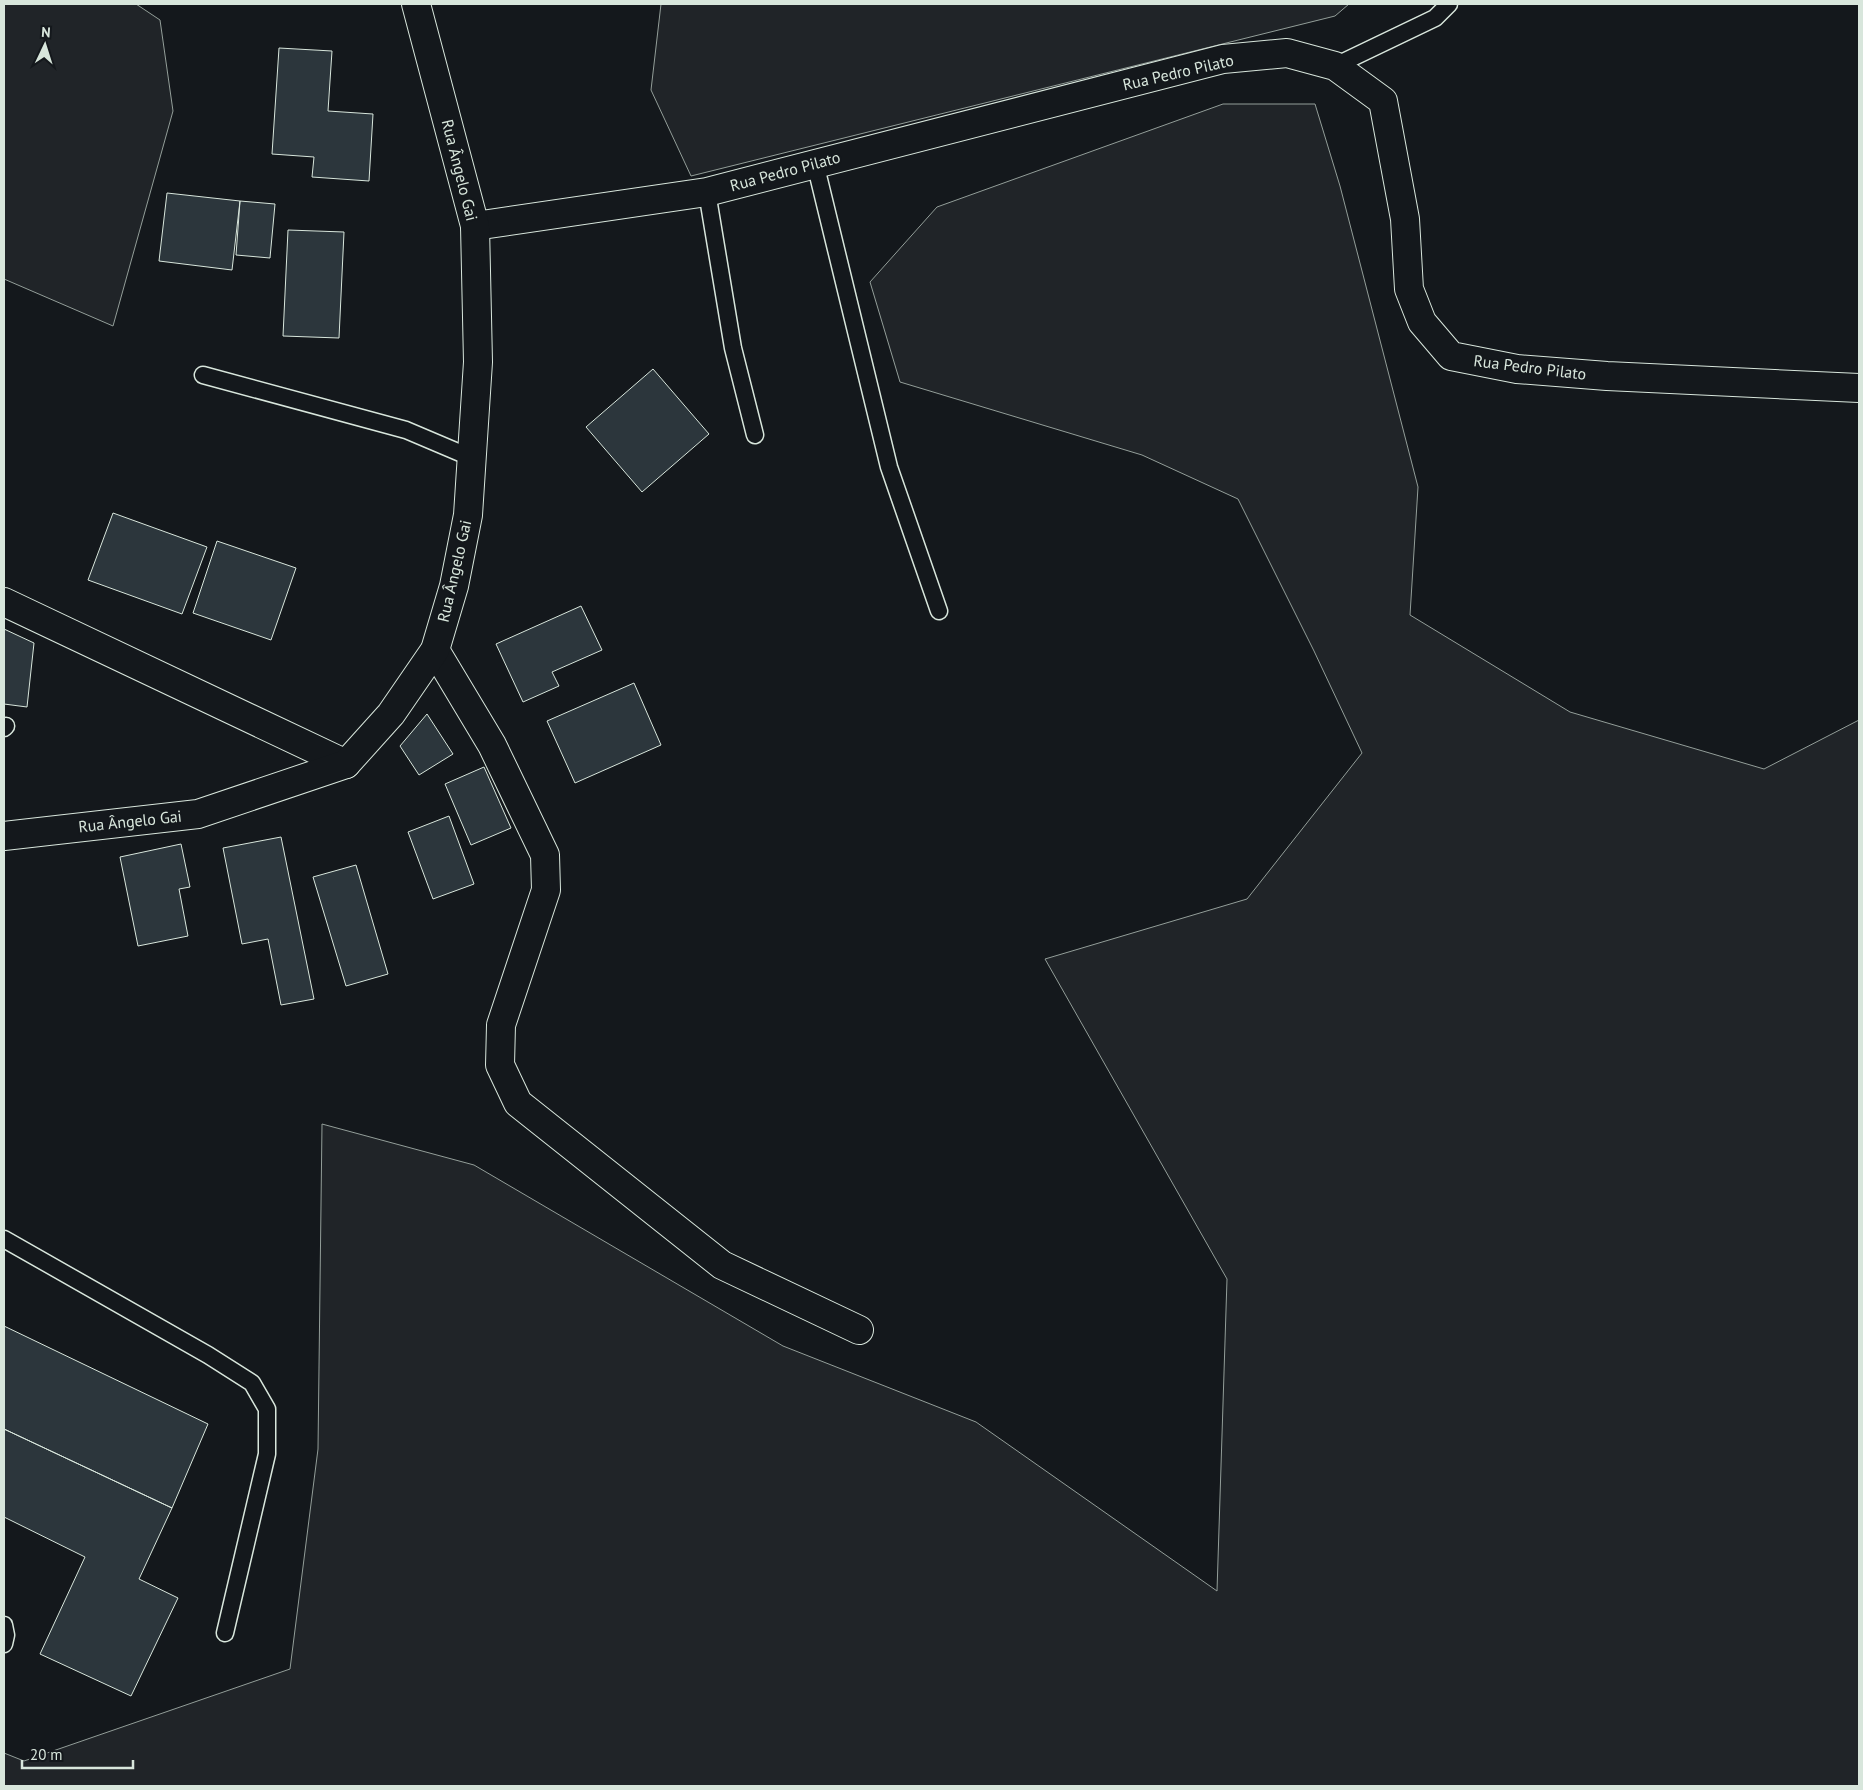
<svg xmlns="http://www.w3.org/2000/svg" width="1863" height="1790" viewBox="0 0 1863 1790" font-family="'PT Sans',sans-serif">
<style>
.green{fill:#202428;stroke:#939e99}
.building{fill:#2c363c;stroke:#d8e6dc}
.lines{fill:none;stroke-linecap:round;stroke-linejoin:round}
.service-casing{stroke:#d8e6dc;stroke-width:19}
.minor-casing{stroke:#d8e6dc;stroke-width:30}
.tertiary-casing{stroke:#d8e6dc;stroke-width:30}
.service{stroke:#14181c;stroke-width:16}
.minor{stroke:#14181c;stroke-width:28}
.tertiary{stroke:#14181c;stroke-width:28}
.labels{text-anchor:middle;stroke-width:4;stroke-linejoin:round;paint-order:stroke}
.street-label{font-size:16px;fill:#d8e6dc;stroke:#14181c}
</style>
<rect width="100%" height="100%" fill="#14181c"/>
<path class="green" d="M4 4H136L160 20 173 111 113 326 4 279Z
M661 4H1349L1335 16 691 176 651 90Z
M1223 104H1315L1340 186 1418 487 1410 615 1570 712 1764 769 1859 720V1786H4V1753L24 1761 290 1669 318 1449 322 1124 474 1165 783 1346 976 1422 1217 1591 1227 1279 1045 959 1247 899 1362 753 1314 651 1238 499 1142 455 900 382 870 282 937 207Z"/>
<path class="building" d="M279 48 332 51 328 111 373 114 369 181 312 177 314 157 272 154Z
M167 193 240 201 232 270 159 261Z
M240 201 275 204 270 258 236 255Z
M288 230 344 232 339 338 283 336Z
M653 369 709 434 642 492 586 427Z
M113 513 207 547 182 614 88 580Z
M217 541 296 568 271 640 193 613Z
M581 606 602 650 552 672 559 686 523 702 496 644Z
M4 629 34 643 27 707 4 704Z
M634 683 661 745 575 783 547 721Z
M427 714 453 754 419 775 400 746Z
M484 767 511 828 471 845 445 784Z
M449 816 474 884 433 899 408 832Z
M281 837 314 999 281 1005 268 939 242 944 223 848Z
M181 844 190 887 179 889 188 936 138 946 120 857Z
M356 865 388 974 346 986 313 877Z
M4 1326 208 1424 172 1508 4 1429Z
M4 1429 172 1508 139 1579 178 1598 131 1696 40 1654 85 1557 4 1517Z"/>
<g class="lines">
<g class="service-casing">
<path id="service" d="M1335 66 1435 18 1449 4
M815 163 889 467 939 611
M707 192 733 348 755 435
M203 375 406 430 472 458
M4 728 6 726
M4 1239 208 1355 252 1383 267 1409V1454L225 1633
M4 1625 6 1635 4 1644"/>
</g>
<g class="minor-casing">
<path id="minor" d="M475 226 707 192 1223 59 1287 53 1335 66 1383 101 1405 219 1409 289 1422 322 1451 356 1517 369 1607 376 1859 388
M4 602 346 764
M435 650 492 745 545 855 546 890 501 1025 500 1065 518 1103 722 1265 859 1330"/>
</g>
<g class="tertiary-casing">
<path id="tertiary" d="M4 836 198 814 346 764 391 714 435 650 454 586 468 515 478 362 475 226 416 4"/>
</g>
<use href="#service" class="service"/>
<use href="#minor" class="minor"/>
<use href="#tertiary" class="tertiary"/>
</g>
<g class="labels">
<g class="street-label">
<text transform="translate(1178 72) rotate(-13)" y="6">Rua Pedro Pilato</text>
<text transform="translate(460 170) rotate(76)" y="6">Rua Ângelo Gai</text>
<text transform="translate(785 171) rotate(-15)" y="6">Rua Pedro Pilato</text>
<text transform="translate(1530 367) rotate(7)" y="6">Rua Pedro Pilato</text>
<text transform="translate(454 571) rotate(-77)" y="6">Rua Ângelo Gai</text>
<text transform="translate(130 821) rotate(-6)" y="6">Rua Ângelo Gai</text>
</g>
</g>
<rect width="1863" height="1790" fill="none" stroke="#d8e6dc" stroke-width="10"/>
<g transform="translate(45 45) rotate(4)" stroke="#14181c" stroke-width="4" paint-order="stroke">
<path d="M0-4L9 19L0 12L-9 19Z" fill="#d8e6dc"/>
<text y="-8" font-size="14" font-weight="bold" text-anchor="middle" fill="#d8e6dc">N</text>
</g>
<path d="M22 1760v8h111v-8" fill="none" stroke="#d8e6dc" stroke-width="2.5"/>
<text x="30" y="1760" font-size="15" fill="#d8e6dc" stroke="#14181c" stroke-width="4" paint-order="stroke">20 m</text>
</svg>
